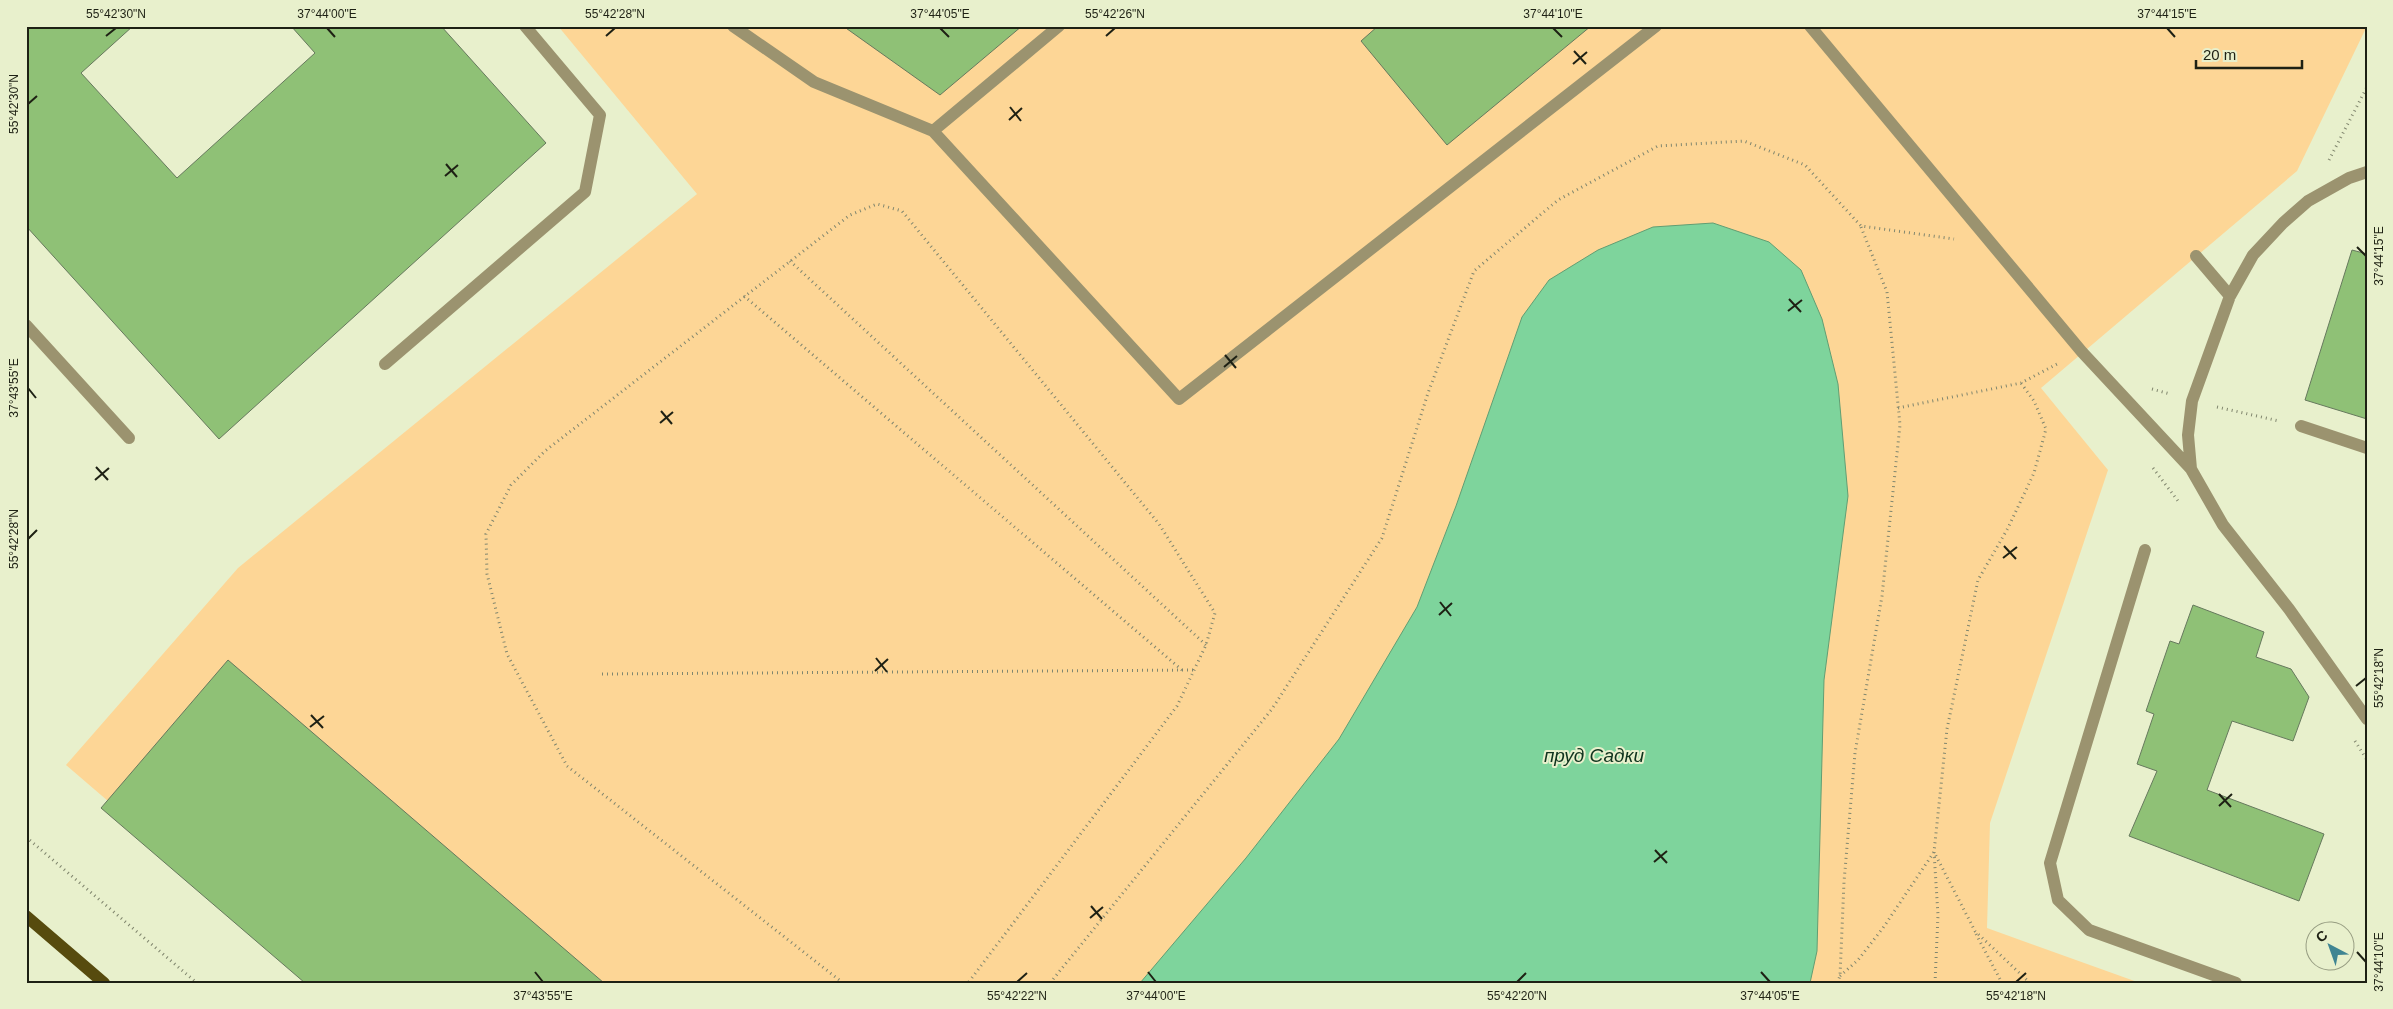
<svg xmlns="http://www.w3.org/2000/svg" width="2393" height="1009" viewBox="0 0 2393 1009" font-family="Arial,sans-serif">
<style>
.green{fill:#fdd696}
.water{fill:#7ed49c;stroke:#619e73}
.building{fill:#8fc176;stroke:#66795d}
.lines{fill:none;stroke-linecap:round;stroke-linejoin:round}
.path{stroke:#80866e;stroke-width:3;stroke-dasharray:1 4;stroke-linecap:butt}
.minor{stroke:#9b936f;stroke-width:12}
.major{stroke:#574b0e;stroke-width:12}
.ticks{fill:none;stroke:#1e2114;stroke-width:2}
.labels{text-anchor:middle;stroke-width:4;stroke-linejoin:round;paint-order:stroke}
.water-label{font-size:19px;font-style:italic;fill:#0f341e;stroke:#e8f0cc}
.neatline{fill:none;stroke:#1e2114;stroke-width:2}
.ticks-label{font-size:12px;text-anchor:middle;fill:#1e2114}
</style>
<rect width="100%" height="100%" fill="#e8f0cc"/>
<path class="green" d="M558 26H2367L2297 171 2041 388 2108 470 1990 823 1987 928 2140 983H320L66 765 238 568 697 194Z"/>
<path class="water" d="M1713 223 1769 242 1801 270 1822 319 1838 384 1848 496 1824 680 1817 951 1810 983H1140L1246 858 1339 739 1417 607 1456 506 1522 317 1549 280 1598 250 1653 227Z"/>
<path class="building" d="M26 26H133L81 73 177 178 315 53 291 26H441L546 143 219 439 26 226Z
M843 26H1022L940 95Z
M1378 26H1591L1447 145 1361 41Z
M2352 250 2367 254V419L2305 400Z
M2193 605 2264 632 2256 657 2291 669 2309 697 2293 741 2232 721 2207 790 2324 834 2299 901 2129 836 2157 771 2137 764 2154 714 2146 711 2170 641 2179 644Z
M228 660 604 983H305L101 808Z"/>
<g class="lines">
<path class="path" d="M2329 160 2367 87
M790 261 1206 645
M744 296 1182 670
M2152 389 2170 394
M2217 407 2279 421
M1898 408 2021 383 2059 363
M2153 468 2178 501
M602 674 1194 670
M2355 741 2367 760
M26 837 197 983
M1976 934 2002 983
M1840 976 1858 960 1883 928 1934 852 1947 729 1978 580 2008 528 2034 473 2046 429 2034 401 2021 383
M843 983 567 766 507 654 487 574 486 534 511 485 545 451 850 215 877 204 902 211 1159 524 1215 613 1206 645 1177 706 968 983
M1050 983 1272 709 1382 538 1428 393 1474 271 1558 200 1658 146 1744 141 1805 165 1861 226 1954 239
M1837 983 1840 976 1844 882 1855 753 1882 596 1900 425 1887 292 1861 227
M1935 983 1938 915 1934 852 1975 931 2030 983"/>
<path class="minor" d="M733 26 814 82 933 131 1179 399 1656 26
M1810 26 2082 352 2191 469
M933 131 1059 26
M2367 172 2349 178 2308 201 2283 223 2253 255 2230 296 2192 401 2188 435 2191 469 2223 525 2289 609 2367 719
M2196 256 2230 296
M26 325 129 438
M385 364 585 192 600 115 525 26
M2301 426 2367 448
M2145 550 2050 863 2058 900 2089 930 2236 983"/>
<path class="major" d="M26 916 104 983"/>
</g>
<path class="ticks" d="M327 28 335 37M940 28 949 37M1553 28 1562 37M2167 28 2175 37M106 36 116 28M606 36 615 28M1106 36 1115 28M1574 51 1586 64M1573 64 1587 52M28 104 37 96M1010 107 1021 121M1009 120 1022 108M446 164 457 177M445 176 458 165M2357 247 2366 256M1789 299 1801 312M1788 311 1802 300M1225 355 1236 368M1224 367 1237 356M28 388 36 398M661 411 672 424M660 423 673 412M96 467 108 480M95 480 109 468M28 539 37 530M2004 546 2016 559M2003 558 2017 547M1440 602 1451 616M1439 615 1452 603M876 658 887 672M875 671 888 659M2356 686 2366 678M311 715 323 728M310 727 324 716M2219 794 2231 807M2219 806 2232 794M1655 850 1667 863M1654 862 1667 851M1091 906 1102 919M1090 918 1103 907M2357 952 2366 962M535 972 543 982M1148 972 1156 982M1761 972 1770 982M1017 982 1027 973M1517 982 1526 973M2016 982 2026 973"/>
<g class="labels">
<g class="water-label">
<text x="1594" y="762">пруд Садки</text>
</g>
</g>
<rect width="2393" height="1009" fill="none" stroke="#e8f0cc" stroke-width="55"/>
<g transform="translate(2330 946) rotate(319)"><circle r="24" fill="#e8f0cc" stroke="#979d82"/>
<path d="M0-4L9 19L0 12L-9 19Z" fill="#408592"/>
<text y="-8" font-size="14" font-weight="bold" text-anchor="middle" fill="#1e2114">С</text>
</g>
<path d="M2196 60v8h106v-8" fill="none" stroke="#1e2114" stroke-width="2.5"/>
<text x="2203" y="60" font-size="15" fill="#1e2114" stroke="#e8f0cc" stroke-width="4" paint-order="stroke">20 m</text>
<rect x="28" y="28" width="2338" height="954" class="neatline"/>
<g class="ticks-label">
<text x="116" y="18">55°42'30"N</text>
<text x="327" y="18">37°44'00"E</text>
<text x="615" y="18">55°42'28"N</text>
<text x="940" y="18">37°44'05"E</text>
<text x="1115" y="18">55°42'26"N</text>
<text x="1553" y="18">37°44'10"E</text>
<text x="2167" y="18">37°44'15"E</text>
<text transform="translate(14 104) rotate(-90)" y="4">55°42'30"N</text>
<text transform="translate(2379 256) rotate(-90)" y="4">37°44'15"E</text>
<text transform="translate(14 388) rotate(-90)" y="4">37°43'55"E</text>
<text transform="translate(14 539) rotate(-90)" y="4">55°42'28"N</text>
<text transform="translate(2379 678) rotate(-90)" y="4">55°42'18"N</text>
<text transform="translate(2379 962) rotate(-90)" y="4">37°44'10"E</text>
<text x="543" y="1000">37°43'55"E</text>
<text x="1017" y="1000">55°42'22"N</text>
<text x="1156" y="1000">37°44'00"E</text>
<text x="1517" y="1000">55°42'20"N</text>
<text x="1770" y="1000">37°44'05"E</text>
<text x="2016" y="1000">55°42'18"N</text>
</g>
</svg>
